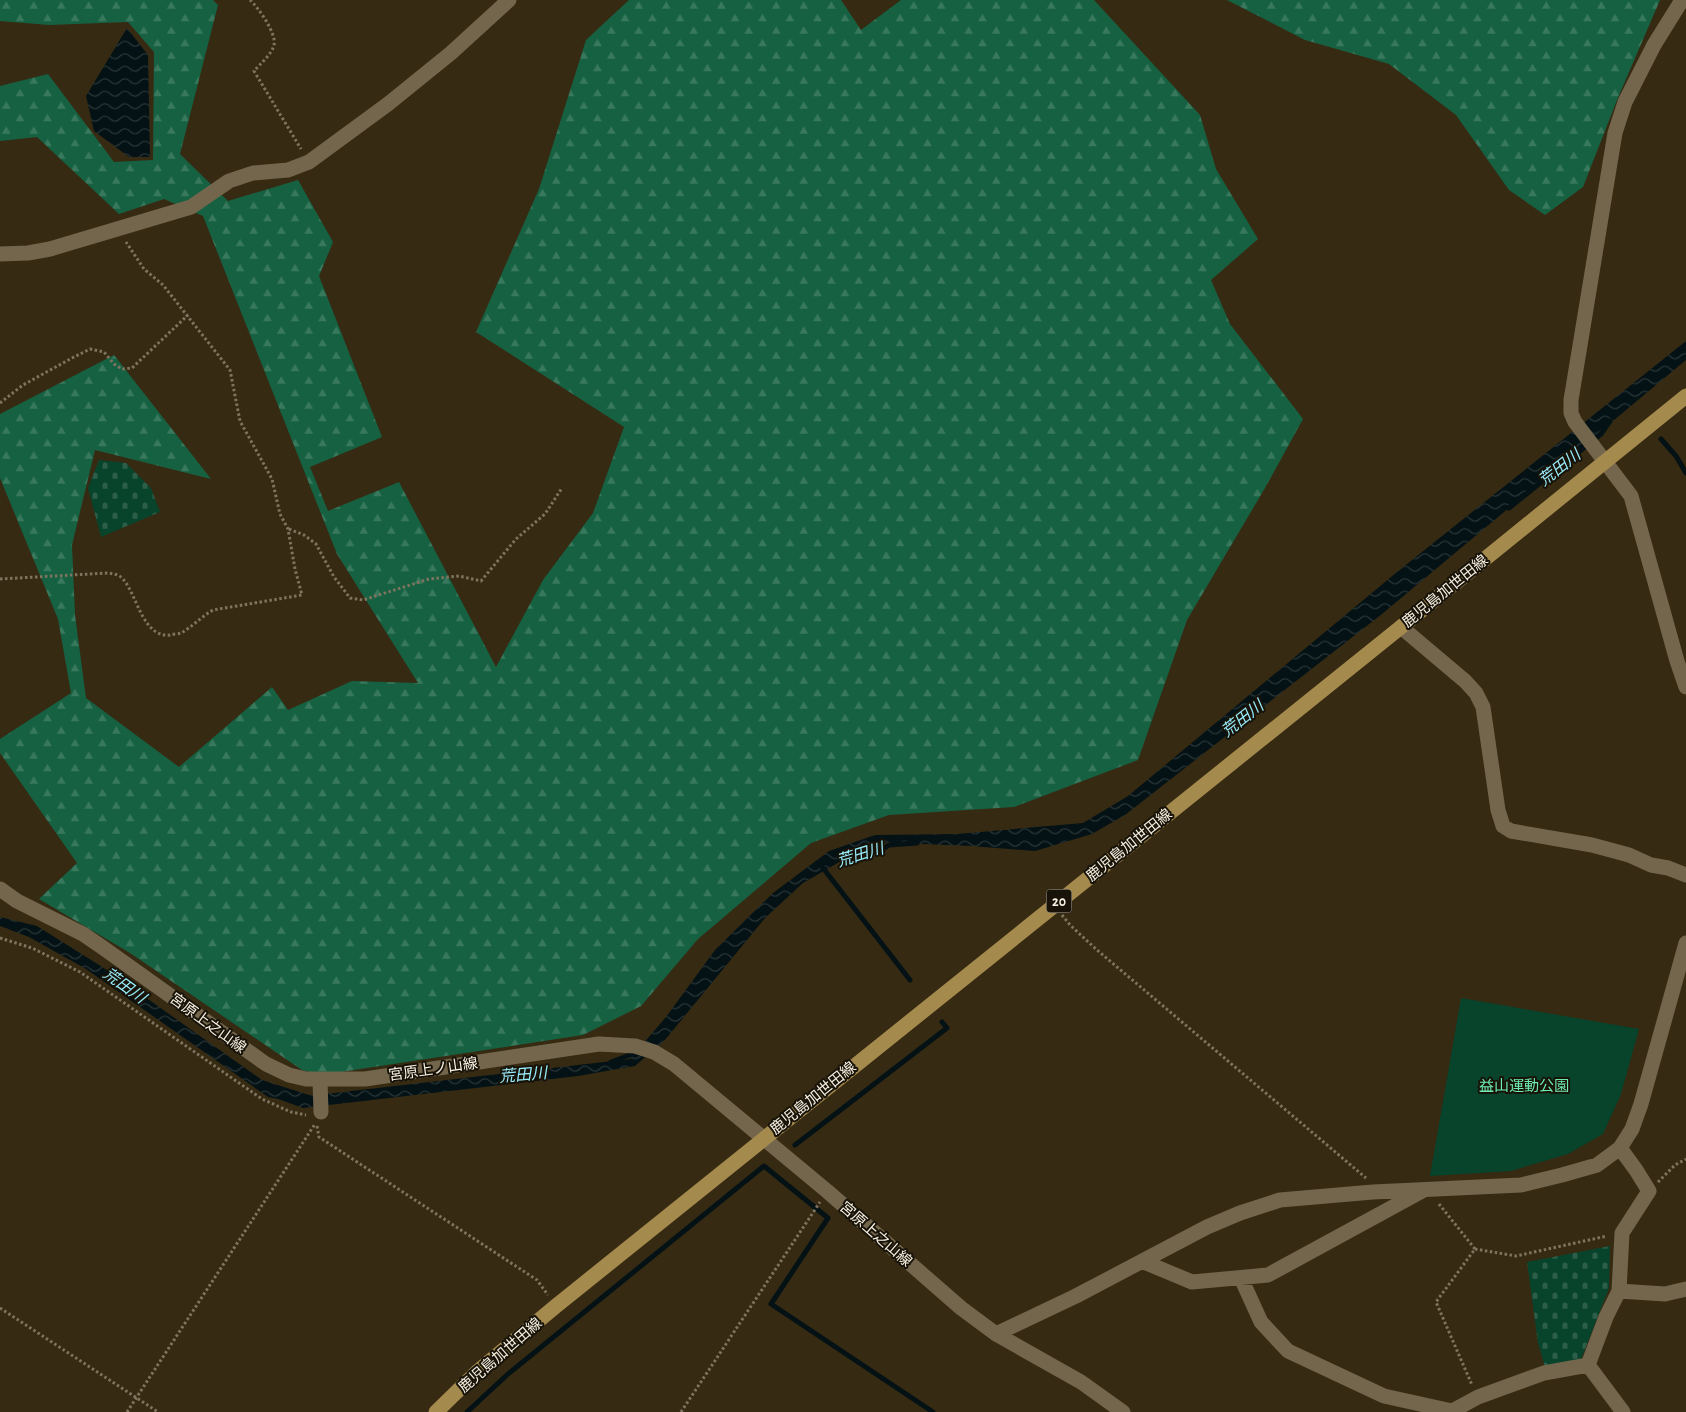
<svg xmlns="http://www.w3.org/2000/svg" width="1686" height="1412" viewBox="0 0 1686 1412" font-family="'Alegreya Sans','Noto Sans JP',sans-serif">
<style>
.forest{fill:url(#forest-firs)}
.cemetery{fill:url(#cemetery-stones)}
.green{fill:#08432c}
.water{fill:url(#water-waves)}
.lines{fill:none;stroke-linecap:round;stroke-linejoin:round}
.stream{stroke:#041215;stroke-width:5}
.path{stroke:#7e745f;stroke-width:3;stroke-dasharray:2.5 2.5;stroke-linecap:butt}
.minor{stroke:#73664c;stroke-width:15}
.major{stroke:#a58a4d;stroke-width:15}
.labels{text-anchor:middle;stroke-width:4;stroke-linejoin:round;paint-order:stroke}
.shield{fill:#181309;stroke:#b4aea0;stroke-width:1}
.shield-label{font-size:14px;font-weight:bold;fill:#f7f0e1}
.street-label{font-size:15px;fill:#f7f0e1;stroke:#181309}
.park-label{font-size:15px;fill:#6debb1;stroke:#181309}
.water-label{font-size:16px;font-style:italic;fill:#98edfc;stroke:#181309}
</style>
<defs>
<pattern id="forest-firs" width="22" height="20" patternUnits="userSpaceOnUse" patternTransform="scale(1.25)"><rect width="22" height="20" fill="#156142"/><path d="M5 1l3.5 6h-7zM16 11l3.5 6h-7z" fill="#38785d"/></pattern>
<pattern id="cemetery-stones" width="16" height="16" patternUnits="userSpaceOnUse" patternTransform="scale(1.25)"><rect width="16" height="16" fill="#08432c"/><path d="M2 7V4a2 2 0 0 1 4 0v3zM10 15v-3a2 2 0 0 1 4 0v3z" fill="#2d5e4a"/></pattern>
<pattern id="water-waves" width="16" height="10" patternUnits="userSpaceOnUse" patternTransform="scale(1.25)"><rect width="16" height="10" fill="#041215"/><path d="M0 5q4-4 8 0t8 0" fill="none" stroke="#293537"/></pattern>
</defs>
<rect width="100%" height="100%" fill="#362a12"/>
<path class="forest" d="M0 0H213L218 5 180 154 228 201 298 180 333 242 319 276 382 437 310 467 328 511 399 482 496 667 543 580 593 513 624 427 476 332 539 189 586 40 629 0H841L861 30 901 0H1094L1200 115 1216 169 1258 239 1211 280 1230 324 1303 419 1265 488 1187 620 1138 760 1014 807 889 815 811 843 698 939 641 1006 583 1035 321 1075 302 1070 130 953 39 899 77 863 0 753V739L71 693 58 619 0 478V414L114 355 211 479 95 450 72 545 75 615 86 698 179 767 272 687 288 710 352 681 418 683 337 554 203 216 164 199 119 214 37 137 0 141V86L48 74 114 162 153 160 154 52 128 22 49 25 0 21Z
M1227 0H1660L1617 100 1583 187 1545 215 1509 190 1456 115 1389 64 1305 40Z"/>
<path class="cemetery" d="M99 460 126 463 151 488 160 512 101 537 88 488Z
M1610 1246 1609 1288 1580 1362 1545 1367 1538 1343 1527 1262Z"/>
<path class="green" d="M1461 998 1639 1029 1621 1094 1603 1134 1568 1154 1511 1171 1430 1176Z"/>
<path class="water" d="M127 28 148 55 150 157H129L94 131 86 96Z
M1686 341V360L1382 614 1125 815 1092 834 1035 851 971 846 874 842 803 883 765 918 665 1040 635 1066 578 1076 303 1108 278 1099 268 1097 86 969 29 937 0 926V917L37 926 107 970 262 1080 309 1095 334 1093 630 1059 666 1017 715 950 773 893 829 851 875 835 957 834 1083 823 1128 796 1397 572Z"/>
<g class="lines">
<path class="stream" d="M1661 439 1676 456 1686 473
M1509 508 1601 434 1610 421
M846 857 859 852 883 849 889 845 917 843
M823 868 910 980
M611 1062 630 1055 636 1050
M795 1145 947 1028 942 1022
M467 1412 508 1374 764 1166 828 1218 771 1304 933 1412"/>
<path class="path" d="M250 0C258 7 277 34 274 45 272 54 260 64 254 71L301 149
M0 403 23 385 72 358 90 349 104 352 114 364 122 369 132 368 188 315
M289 529 304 535 316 544 334 577 350 598 363 600 429 579 459 576 481 581 516 539 545 514 562 488
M0 579 108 573C113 574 118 574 122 578 137 593 142 638 170 635 173 634 178 634 181 633 192 627 201 617 213 610L302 595 295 569 288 529 280 514 272 479 240 421 230 370 163 285 144 269 126 242
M1062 915 1070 925 1097 950 1366 1178
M0 938 32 948 80 972 262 1099 291 1112 306 1115
M317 1126 319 1137 537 1280 548 1295
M1658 1182 1675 1165 1686 1159
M1439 1204 1475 1249 1436 1302 1472 1385
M1475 1249 1516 1256 1607 1236
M0 1308 158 1412
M127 1412 315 1124
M681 1412 820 1202"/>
<path class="minor" d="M1682 0 1654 45 1625 102 1615 133 1571 400V413L1575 422 1631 496 1677 661 1686 687
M0 254 28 253 50 249 191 207 229 181 253 173 288 170 309 162 388 104 451 53 509 0
M1401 627 1465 681 1476 693 1483 707 1498 810 1503 826 1511 831 1592 845 1629 855 1651 865 1668 868 1686 875
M0 889 17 901 83 934 102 947 266 1064 289 1075 306 1079H365L599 1044 635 1046 654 1052 674 1064 827 1191 961 1308 996 1334 1081 1382 1123 1412
M320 1080 321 1112
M1144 1262 1192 1282 1268 1275 1424 1190
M1241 1278 1261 1322 1288 1351 1384 1396 1452 1411 1478 1397 1544 1373 1588 1365 1606 1317 1619 1291 1622 1233 1649 1191 1636 1170 1620 1148
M1619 1291 1665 1294 1686 1289
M996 1334 1076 1296 1207 1227 1240 1213 1280 1200 1373 1192 1521 1185 1562 1175 1597 1165 1620 1148 1632 1129 1641 1104 1686 943
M1588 1365 1623 1412"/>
<path class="major" d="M436 1412 477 1372 556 1306 1401 627 1686 396"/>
</g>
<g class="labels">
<rect class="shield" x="1046.5" y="889.5" width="25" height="23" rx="4"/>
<g class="shield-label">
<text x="1059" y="906">20</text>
</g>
<g class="street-label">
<text transform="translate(1445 591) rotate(-39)" y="5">鹿児島加世田線</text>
<text transform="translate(1129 845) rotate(-39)" y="5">鹿児島加世田線</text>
<text transform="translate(208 1023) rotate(36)" y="5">宮原上之山線</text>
<text transform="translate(433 1069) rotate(-8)" y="5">宮原上ノ山線</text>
<text transform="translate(813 1098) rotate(-39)" y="5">鹿児島加世田線</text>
<text transform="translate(876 1234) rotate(41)" y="5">宮原上之山線</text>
<text transform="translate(500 1355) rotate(-41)" y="5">鹿児島加世田線</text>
</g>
<g class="park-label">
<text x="1524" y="1091">益山運動公園</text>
</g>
<g class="water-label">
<text transform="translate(1559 467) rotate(-38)" y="6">荒田川</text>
<text transform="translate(1242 718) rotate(-38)" y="6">荒田川</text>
<text transform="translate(860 854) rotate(-17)" y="6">荒田川</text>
<text transform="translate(125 985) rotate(36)" y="6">荒田川</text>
<text transform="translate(523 1074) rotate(-5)" y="6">荒田川</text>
</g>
</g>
</svg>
